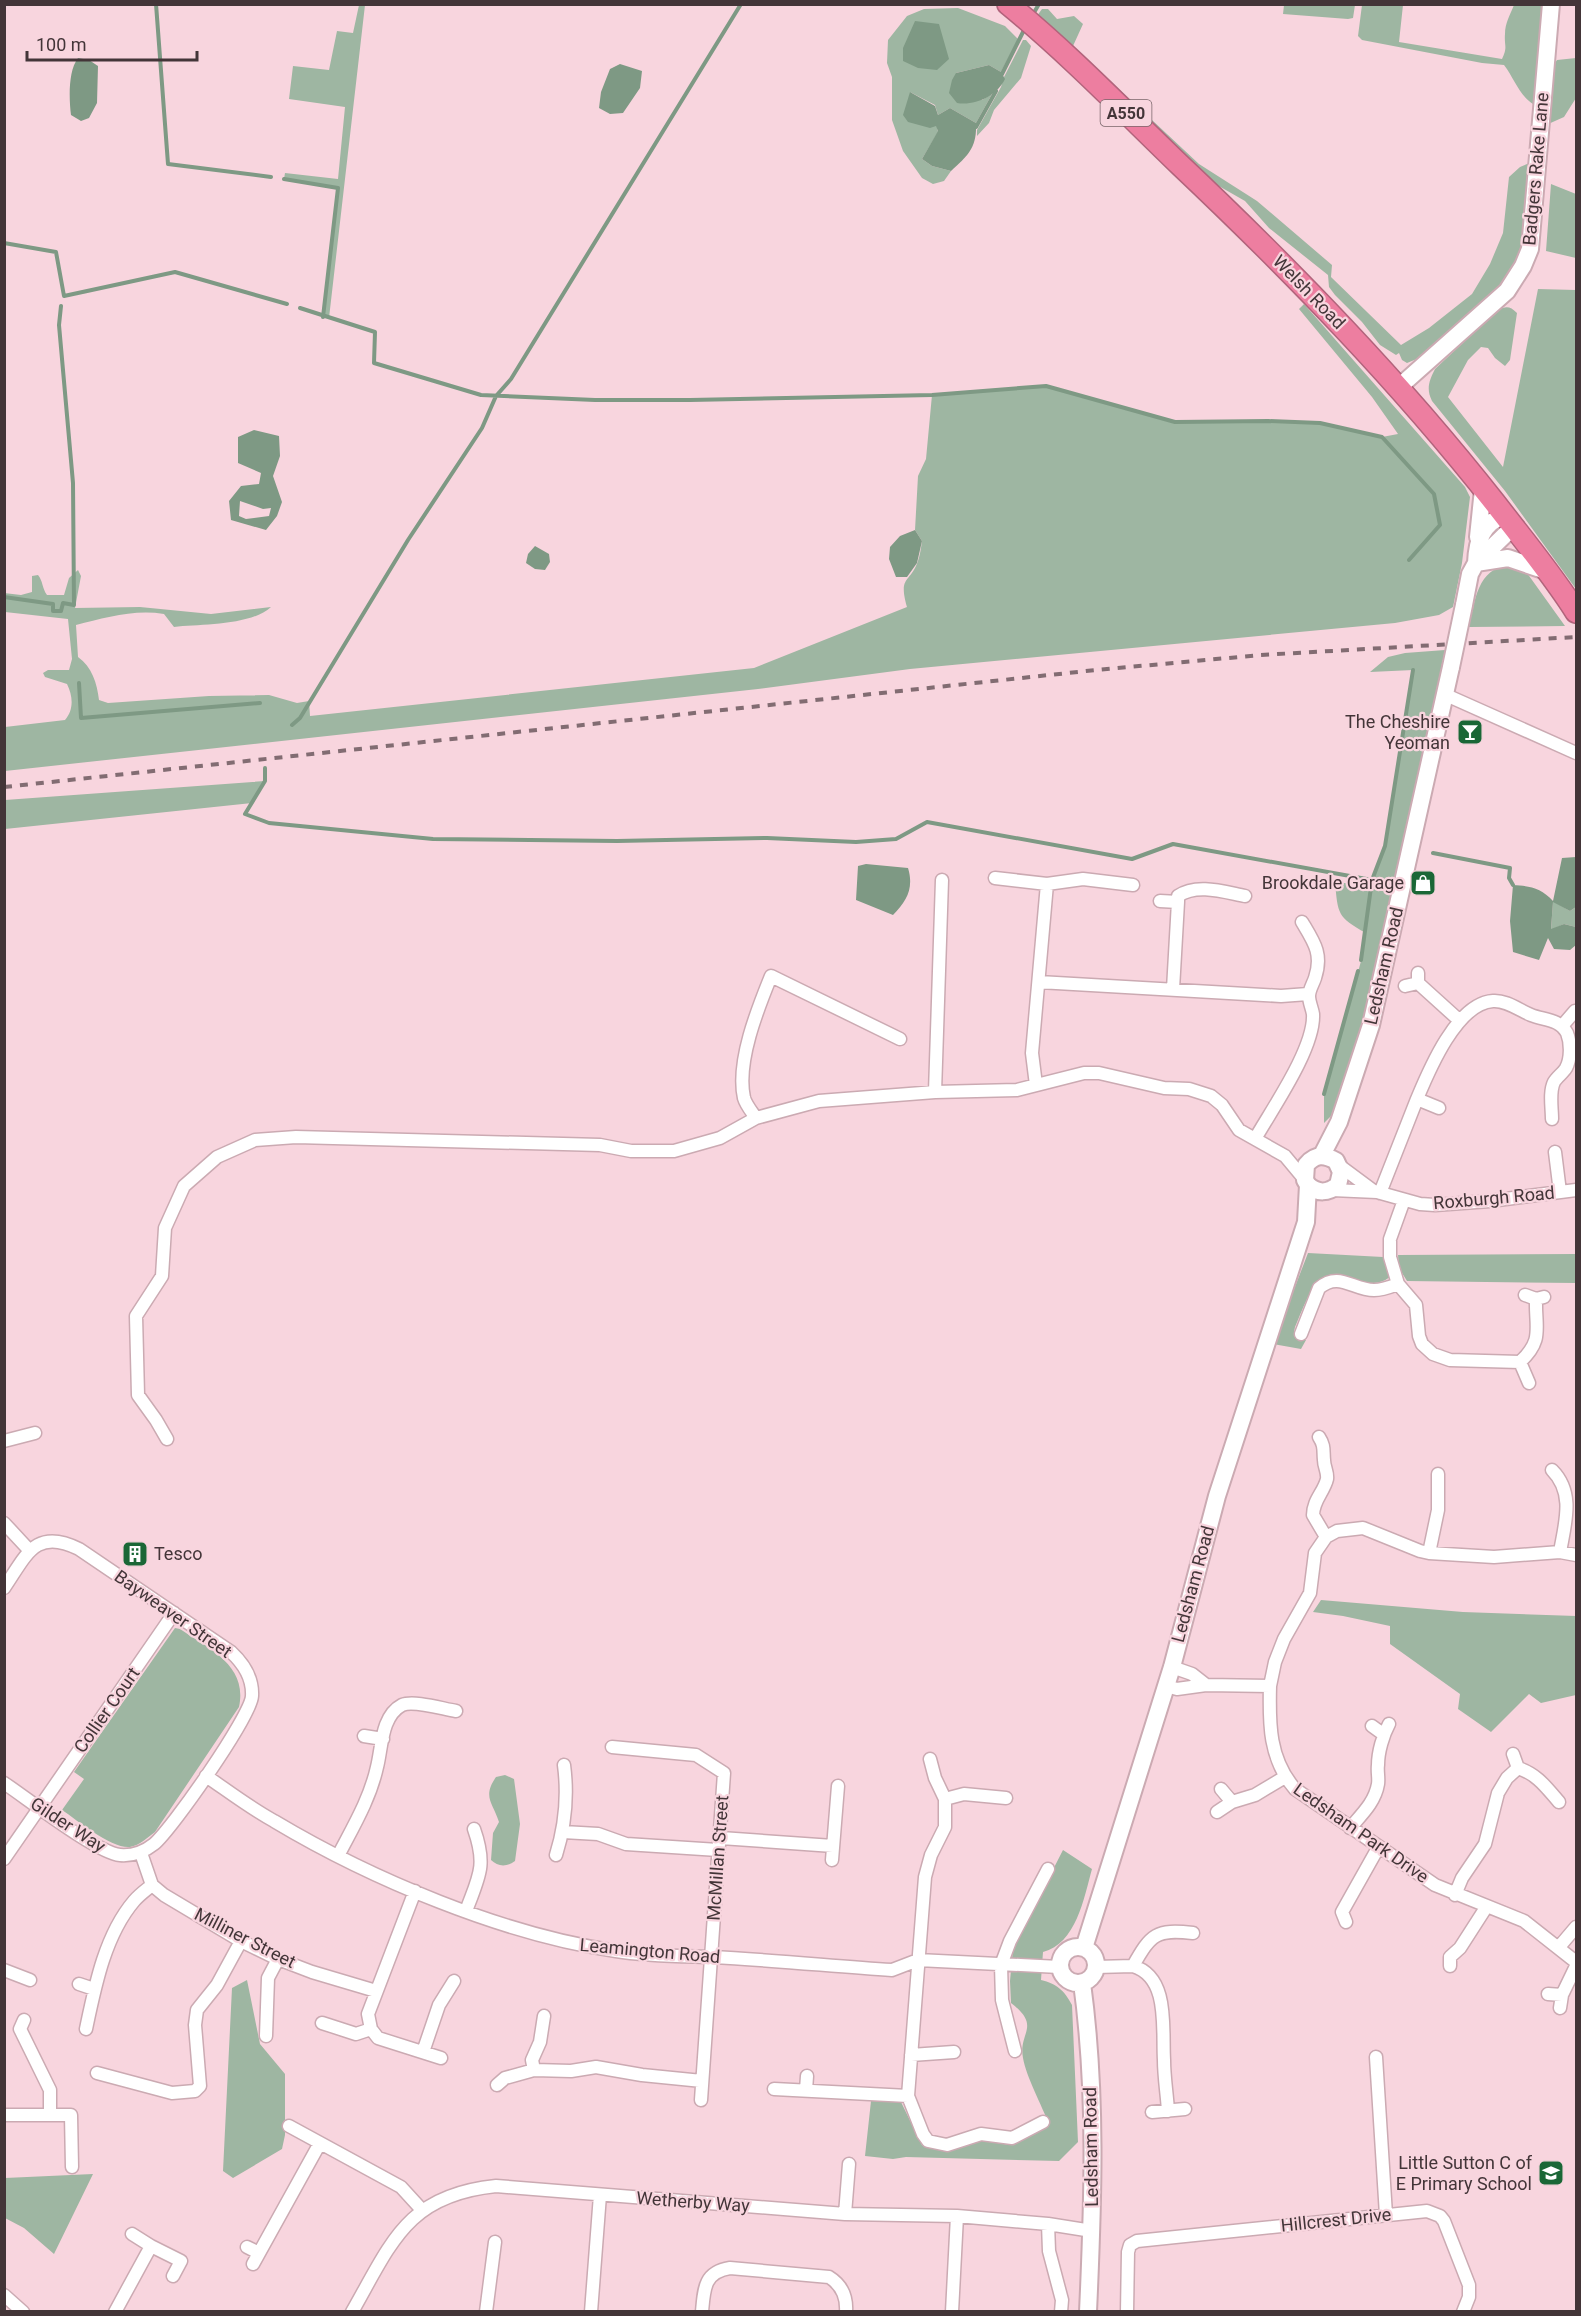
<svg xmlns="http://www.w3.org/2000/svg" width="1581" height="2316" viewBox="0 0 1581 2316" font-family="Roboto,sans-serif">
<style>
.green{fill:#9eb6a2}
.water{fill:#7e9984;fill-rule:evenodd}
.lines{fill:none;stroke-linecap:round;stroke-linejoin:round}
.stream{stroke:#7e9984;stroke-width:4}
.street-casing{stroke:#cbaab2;stroke-width:15}
.secondary-casing{stroke:#cbaab2;stroke-width:20}
.highway-casing{stroke:#b2647c;stroke-width:24}
.street{stroke:#fff;stroke-width:12}
.secondary{stroke:#fff;stroke-width:16}
.highway{stroke:#ed7ea0;stroke-width:21}
.rail{stroke:#826c72;stroke-width:4;stroke-dasharray:8 8;stroke-linecap:butt}
.secondary-bridge-casing{stroke:#cbaab2;stroke-width:20;stroke-linecap:butt}
.secondary-bridge{stroke:#fff;stroke-width:16}
.labels{text-anchor:middle;stroke-width:4.5;stroke-linejoin:round;paint-order:stroke}
.shield{fill:#f8d5de;stroke:#79656a;stroke-width:1.5}
.shield-label{font-size:16px;font-weight:bold;fill:#433538}
.street-label{font-size:18px;fill:#433538;stroke:#f8d5de}
.poi-label{font-size:18px;fill:#433538;stroke:#f8d5de;text-anchor:end}
</style>
<rect width="100%" height="100%" fill="#f8d5de"/>
<path class="green" d="M359 5H365L329 318 323 317 338 188 284 179 285 173 338 179 345 107 289 99 293 66 329 70 337 31 353 33Z
M1284 5V4L1355 5 1353 18 1348 19 1283 14Z
M1362 5H1403L1399 42 1502 59C1508 47 1504 46 1505 34 1505 23 1510 15 1514 5H1547L1537 102 1533 104C1519 95 1514 78 1504 65L1482 63 1362 40 1358 36Z
M958 8 1005 26 1018 39 1001 72 989 65 956 73 982 100 992 94 976 123 950 108 938 115 935 105 910 92 937 126 938 132 922 159 932 166 951 171 944 181 933 184 922 178 903 151 892 120V77L887 63 888 40 907 16 924 9Z
M1042 9H1048L1057 19 1074 16 1083 24 1073 46 1199 164 1257 201 1332 265 1331 277 1401 345 1429 328 1472 294 1490 264 1503 233 1509 177 1520 167 1532 162 1524 244 1516 267 1493 295 1424 356 1407 363 1402 360 1399 353 1396 355 1380 345 1362 322 1335 295 1329 287 1328 275 1269 228 1245 201 1210 181 1034 20Z
M1023 40H1026L1031 46 1021 78 994 110 989 123 977 136V130L1001 87 1004 77Z
M1576 58V98L1564 117 1546 125 1553 66 1557 60Z
M1551 184 1576 194V258L1546 251Z
M1538 289 1576 290V589L1505 491 1432 401C1426 389 1429 381 1435 369L1498 310C1506 306 1510 306 1517 313L1510 360 1505 366 1495 358 1488 348 1481 347 1468 360 1448 397 1503 467Z
M1304 304 1465 487 1470 497 1462 563 1453 607 1439 615 1395 623 910 669 758 689 5 771V727L65 720C74 710 73 696 67 684L45 677 43 673 48 670H69L72 659 68 619 5 612 4 593 21 595 32 592V576L38 575C43 581 42 588 47 595H64L69 578 78 570 81 576 75 608 140 607 211 614 271 607C250 626 201 624 174 627L164 614C134 609 104 618 76 625L78 657C92 667 97 683 99 700L108 703 209 696 269 695 297 703 309 701 310 716 754 668 907 607C898 575 910 584 918 561 920 555 921 548 922 541L915 530 918 476 926 459 932 395 1046 386 1175 422 1268 421 1320 423 1382 437 1398 434 1372 397 1299 309Z
M1510 565 1527 573 1565 626 1469 627C1475 601 1477 568 1510 565Z
M1445 650 1369 1004 1333 1114 1324 1123V1094L1363 954 1366 933C1337 917 1338 914 1335 882L1354 884 1371 893 1372 880 1385 846 1413 670 1370 672 1388 657 1405 653Z
M265 781 252 803 5 829V800Z
M1553 901 1570 911 1576 907V927L1564 924 1551 930Z
M1308 1253 1383 1257 1390 1277C1363 1297 1335 1260 1316 1284 1307 1296 1301 1313 1295 1327L1294 1332 1306 1340 1301 1349 1273 1344Z
M1576 1254V1283L1407 1281 1399 1268 1398 1255Z
M1321 1600 1463 1612 1576 1616V1695L1541 1703 1529 1694 1491 1732 1458 1709 1460 1694 1390 1644V1626L1343 1616 1313 1612Z
M175 1628 180 1629C209 1649 248 1665 239 1707L155 1832C147 1838 140 1845 130 1847 112 1849 77 1820 62 1810L84 1779 74 1772Z
M505 1775 514 1779 520 1824 515 1861C507 1867 498 1867 491 1860L493 1833 499 1822C493 1803 482 1797 496 1777Z
M1063 1850 1092 1869C1084 1898 1076 1944 1043 1952L1041 1980C1057 1984 1064 1990 1072 2005L1078 2142 1059 2161 906 2157 893 2159 865 2156 871 2101 901 2102 922 2145 945 2151 977 2140 1011 2145 1049 2124C1042 2106 1026 2076 1023 2058 1018 2032 1042 2027 1011 2003L1010 1981 1013 1948Z
M247 1980 260 2044 285 2074V2135L282 2149 233 2178 223 2171 232 1988Z
M93 2174 54 2254 24 2228 5 2218V2178Z"/>
<path class="water" d="M915 21 939 24 949 59 937 70 918 68 903 61V48Z
M78 58 89 60 98 66 97 103 89 118 81 121 71 115C69 99 68 71 78 58Z
M620 64 642 71 640 88 623 113 610 114 599 108 601 92 610 69Z
M989 65 1001 72 1005 79C997 96 975 106 957 103L949 93 952 80 956 73Z
M910 92 935 106 938 115 950 108 976 123C977 148 968 155 951 171L932 166 922 159 938 131 936 126 930 128 908 122 903 115Z
M254 430 279 436 280 456 273 476 282 502 277 516 266 530 231 520 229 501 241 486 259 484 261 473 238 463V437ZM240 501 263 509 271 508 269 516 246 519 239 516Z
M915 530 922 541 917 563 907 577H896L889 559 890 547 900 536Z
M535 546 549 554 550 562 545 570 535 569 526 563 528 554Z
M1576 857V907L1570 911 1553 902 1551 929 1564 924 1576 927V945L1570 950 1554 949 1548 938 1539 960 1513 952 1510 921 1513 885C1530 886 1541 888 1553 901L1562 858Z
M866 864 908 868C914 888 907 901 893 915L856 900 858 866Z"/>
<g class="lines">
<path class="stream" d="M156 4 168 164 271 177
M1032 16 1039 4
M1002 74 1024 30
M976 127 996 91
M284 179 338 188 323 317
M4 243 56 252 64 296 175 272 287 304
M300 308 375 332 374 363 481 395 595 400H690L932 395 1046 386 1175 422 1268 421 1320 423 1382 437 1434 494 1440 525 1409 560
M4 597 53 604V611H61L63 603 74 605 73 483 59 325 61 306
M79 683 81 718 260 703
M292 725 300 718 408 540 482 428 496 396 511 379 741 4
M265 768V781L245 814 269 823 433 839 617 841 767 838 856 842 896 839 927 822 1132 859 1173 844 1372 880 1361 960
M1433 853 1510 868 1509 878 1513 885
M1372 880 1385 846 1413 670
M1324 1094 1358 971"/>
<g class="street-casing">
<path id="street" d="M1446 695 1576 753
M995 878 1047 884 1083 879 1133 885
M1160 901 1178 902V896C1197 883 1224 892 1245 896
M1418 973V983L1460 1021
M1039 982 1281 996 1308 994
M1405 986 1418 983
M1173 989 1178 902
M1562 1026 1575 1011
M1036 1085 1032 1053 1047 884
M935 1092 942 880
M1417 1099C1429 1070 1457 1003 1493 1001 1506 1000 1519 1010 1531 1015 1543 1020 1560 1019 1567 1033 1571 1043 1571 1059 1566 1068 1563 1073 1557 1077 1554 1082 1549 1092 1552 1108 1552 1119
M756 1118C752 1112 746 1105 744 1098 736 1062 758 1008 771 976L900 1039
M1255 1139C1272 1109 1315 1048 1313 1014 1312 1008 1309 1002 1309 996 1309 990 1313 984 1315 978 1323 954 1314 942 1302 922
M1555 1152 1560 1192
M1340 1166 1375 1192
M1332 1190 1377 1192 1420 1204 1435 1205 1490 1201 1576 1190
M1380 1193 1417 1099 1439 1108
M1404 1200 1390 1239V1257L1398 1284 1416 1305 1419 1336 1422 1344 1433 1354 1450 1360 1520 1362 1529 1383
M1525 1295 1536 1299 1544 1297
M1301 1334 1319 1288C1339 1271 1353 1290 1374 1290 1383 1290 1390 1287 1398 1284
M1520 1362C1544 1340 1535 1328 1536 1299
M1319 1437C1325 1446 1323 1451 1324 1460 1324 1467 1328 1472 1327 1479 1324 1492 1313 1500 1313 1515L1326 1537
M167 1439 156 1420 138 1395 136 1316 162 1276 165 1228 184 1186 217 1157 255 1140 296 1137 600 1145 631 1151H674L720 1138 756 1118 819 1101 935 1092 1017 1090 1084 1073H1099L1164 1088 1189 1089 1211 1096 1222 1105 1239 1130 1285 1156 1305 1180
M4 1441 35 1433
M1552 1470C1575 1493 1565 1523 1560 1552
M4 1523 30 1551
M1429 1553 1438 1510V1474
M4 1588C26 1556 35 1527 79 1549L231 1652C244 1664 253 1678 252 1696 251 1716 172 1829 154 1844 144 1852 133 1856 120 1855 97 1853 28 1799 4 1783
M1206 1685 1270 1686C1269 1724 1269 1759 1295 1789L1435 1885 1524 1921 1576 1962
M1166 1686 1177 1689 1206 1685 1192 1674 1172 1667
M1270 1686 1275 1662 1284 1639 1310 1593 1315 1553 1326 1537 1337 1531 1363 1528 1420 1551 1429 1553 1494 1557 1560 1552 1576 1555
M1372 1726 1383 1734
M364 1736 383 1739
M612 1747 696 1755 724 1773 701 2100
M1513 1754 1518 1768
M930 1759 935 1778 945 1799V1827L931 1855 925 1877 908 2096 923 2134 928 2141 947 2145 981 2134 1012 2138 1043 2122
M1518 1768C1537 1774 1546 1787 1559 1802
M206 1776C228 1791 250 1808 274 1821 371 1879 504 1935 616 1951 647 1956 679 1956 711 1957 771 1960 832 1966 892 1970L918 1960 1059 1967
M1221 1789 1232 1802
M945 1799 964 1794 1006 1798
M1217 1812 1232 1802 1255 1795 1285 1777
M1350 1828C1362 1814 1375 1802 1378 1784 1379 1778 1377 1771 1378 1765 1378 1752 1383 1735 1389 1724
M563 1832 598 1834 626 1844 718 1850
M721 1838 833 1846
M141 1853 152 1885 164 1895 241 1941 278 1959 312 1972 376 1991
M556 1855C565 1826 568 1795 564 1765
M338 1856C353 1827 370 1799 377 1767 382 1748 381 1716 402 1705 414 1700 443 1709 456 1711
M4 1859 174 1613
M832 1860 838 1786
M415 1891 368 2014 371 2029 378 2038 441 2058
M1455 1895 1462 1878 1485 1844 1498 1793 1507 1778 1518 1768
M466 1911C479 1876 487 1866 474 1829
M1346 1922 1342 1912 1378 1848
M1559 1947 1576 1927
M1450 1966V1957L1460 1948 1487 1906
M1096 1967 1133 1966
M4 1970 30 1980
M79 1984 94 1989
M1548 1994 1562 1995
M1560 2008 1562 1995 1576 1966
M24 2020 20 2029 50 2090V2114
M322 2023 356 2034 371 2029
M86 2029C95 1986 105 1935 134 1901 139 1895 146 1890 152 1885
M266 2036 268 1978 278 1959
M1015 2051 1002 2000 1001 1965 1010 1941 1048 1869
M423 2052 439 2005 454 1981
M911 2055 954 2052
M1376 2057 1386 2215
M534 2070 532 2060 540 2042 544 2016
M97 2073 172 2093 195 2091 200 2086 195 2025 197 2010 217 1985 241 1941
M497 2085 505 2078 534 2070 571 2071 596 2067 642 2075 702 2081
M774 2089 908 2096
M806 2090 807 2076
M1168 2111C1167 2094 1164 2077 1164 2060 1162 2029 1170 1977 1133 1966 1151 1934 1156 1929 1193 1933
M1152 2112 1185 2109
M4 2115H71L72 2167
M289 2126 401 2187 422 2210
M845 2214 849 2164
M1048 2224 1049 2251 1062 2300 1061 2312
M132 2234 151 2246
M247 2247 259 2253
M253 2264 320 2143
M4 2295 23 2312
M115 2312 151 2246 181 2261 173 2276
M352 2312C392 2242 407 2195 496 2186L845 2214 957 2216 1048 2224 1092 2231
M486 2312 495 2242
M591 2312 600 2195
M702 2312C704 2289 704 2272 730 2268L829 2277C842 2285 847 2297 846 2312
M952 2312 957 2216
M1127 2312 1128 2252 1130 2245 1137 2241 1427 2211 1440 2216 1444 2221 1469 2285V2297L1463 2312"/>
</g>
<g class="secondary-casing">
<path id="secondary" d="M1399 387 1507 291 1523 266 1530 249 1551 4
M1478 537 1483 489
M1476 563 1508 558 1546 571
M1476 563C1477 540 1482 524 1504 515
M1464 605 1470 574 1476 563 1513 527
M1322 1155 1339 1122 1371 1025 1451 667
M1060 1965a18 18 0 1 1 36 0a18 18 0 1 1-36 0Z
M1084 1948 1172 1667 1217 1496 1306 1222 1308 1185 1305 1180 1306 1165C1315 1154 1324 1154 1336 1161L1341 1172 1338 1185C1328 1193 1318 1194 1308 1185
M1082 1983C1097 2092 1093 2202 1088 2312"/>
</g>
<g class="highway-casing">
<path id="highway" d="M1008 4C1069 54 1124 111 1180 165 1292 271 1399 381 1495 503 1522 538 1552 574 1576 612"/>
</g>
<use href="#street" class="street"/>
<use href="#secondary" class="secondary"/>
<use href="#highway" class="highway"/>
<path class="rail" d="M4 787 1096 670 1261 655 1576 637"/>
<g class="secondary-bridge-casing">
<path id="secondary-bridge" d="M1451 667 1464 605"/>
</g>
<use href="#secondary-bridge" class="secondary-bridge"/>
</g>
<defs>
<g id="bar-square" transform="scale(1.35)"><rect x="-9" y="-9" width="18" height="18" rx="4" fill="#1a6736" stroke="#f8d5de"/><path d="M-6-5H6L.8 .8V4.5H3.5V6h-7V4.5H-.8V.8Z" fill="#fff"/></g>
<g id="shop-square" transform="scale(1.35)"><rect x="-9" y="-9" width="18" height="18" rx="4" fill="#1a6736" stroke="#f8d5de"/><path d="M-5-2.5h2.3a2.7 3.5 0 0 1 5.4 0H5L5.5 6h-11ZM-1.5-2.5h3a1.5 2.3 0 0 0-3 0Z" fill="#fff"/></g>
<g id="building-square" transform="scale(1.35)"><rect x="-9" y="-9" width="18" height="18" rx="4" fill="#1a6736" stroke="#f8d5de"/><path d="M-4-6H4V6H1V3H-1V6H-4ZM-2.5-4.3h1.7v1.8h-1.7ZM.8-4.3h1.7v1.8H.8ZM-2.5-1h1.7V.8h-1.7ZM.8-1h1.7V.8H.8Z" fill="#fff"/></g>
<g id="school-square" transform="scale(1.35)"><rect x="-9" y="-9" width="18" height="18" rx="4" fill="#1a6736" stroke="#f8d5de"/><path d="M0-5L7-2L0 1L-7-2ZM-4 1L0 2.5L4 1V4Q0 6-4 4Z" fill="#fff"/></g>
</defs>
<g fill-rule="evenodd">
<use href="#bar-square" x="1470" y="732"/>
<use href="#shop-square" x="1423" y="883"/>
<use href="#building-square" x="135" y="1554"/>
<use href="#school-square" x="1551" y="2173"/>
</g>
<g class="labels">
<rect class="shield" x="1100.5" y="100" width="51" height="26" rx="4.5"/>
<g class="shield-label">
<text x="1126" y="119">A550</text>
</g>
<g class="street-label">
<text transform="translate(1536 169) rotate(-85)" y="6">Badgers Rake Lane</text>
<text transform="translate(1309 292) rotate(46)" y="6">Welsh Road</text>
<text transform="translate(1384 966) rotate(-77)" y="6">Ledsham Road</text>
<text transform="translate(1494 1198) rotate(-5)" y="6">Roxburgh Road</text>
<text transform="translate(1193 1584) rotate(-75)" y="6">Ledsham Road</text>
<text transform="translate(173 1614) rotate(35)" y="6">Bayweaver Street</text>
<text transform="translate(107 1710) rotate(-55)" y="6">Collier Court</text>
<text transform="translate(68 1825) rotate(33)" y="6">Gilder Way</text>
<text transform="translate(1361 1833) rotate(35)" y="6">Ledsham Park Drive</text>
<text transform="translate(718 1858) rotate(-86)" y="6">McMillan Street</text>
<text transform="translate(245 1938) rotate(27)" y="6">Milliner Street</text>
<text transform="translate(650 1951) rotate(5)" y="6">Leamington Road</text>
<text transform="translate(1091 2147) rotate(-91)" y="6">Ledsham Road</text>
<text transform="translate(693 2202) rotate(4)" y="6">Wetherby Way</text>
<text transform="translate(1336 2220) rotate(-6)" y="6">Hillcrest Drive</text>
</g>
<g class="poi-label">
<text x="1450" y="728">The Cheshire<tspan x="1450" dy="21">Yeoman</tspan></text>
<text x="1404" y="889">Brookdale Garage</text>
<text x="154" y="1560" text-anchor="start">Tesco</text>
<text x="1532" y="2169">Little Sutton C of<tspan x="1532" dy="21">E Primary School</tspan></text>
</g>
</g>
<rect width="1581" height="2316" fill="none" stroke="#433538" stroke-width="12"/>
<path d="M27 51v9h170v-9" fill="none" stroke="#433538" stroke-width="3"/>
<text x="36" y="51" font-size="18" fill="#433538" stroke="#f8d5de" stroke-width="4.5" paint-order="stroke">100 m</text>
</svg>
